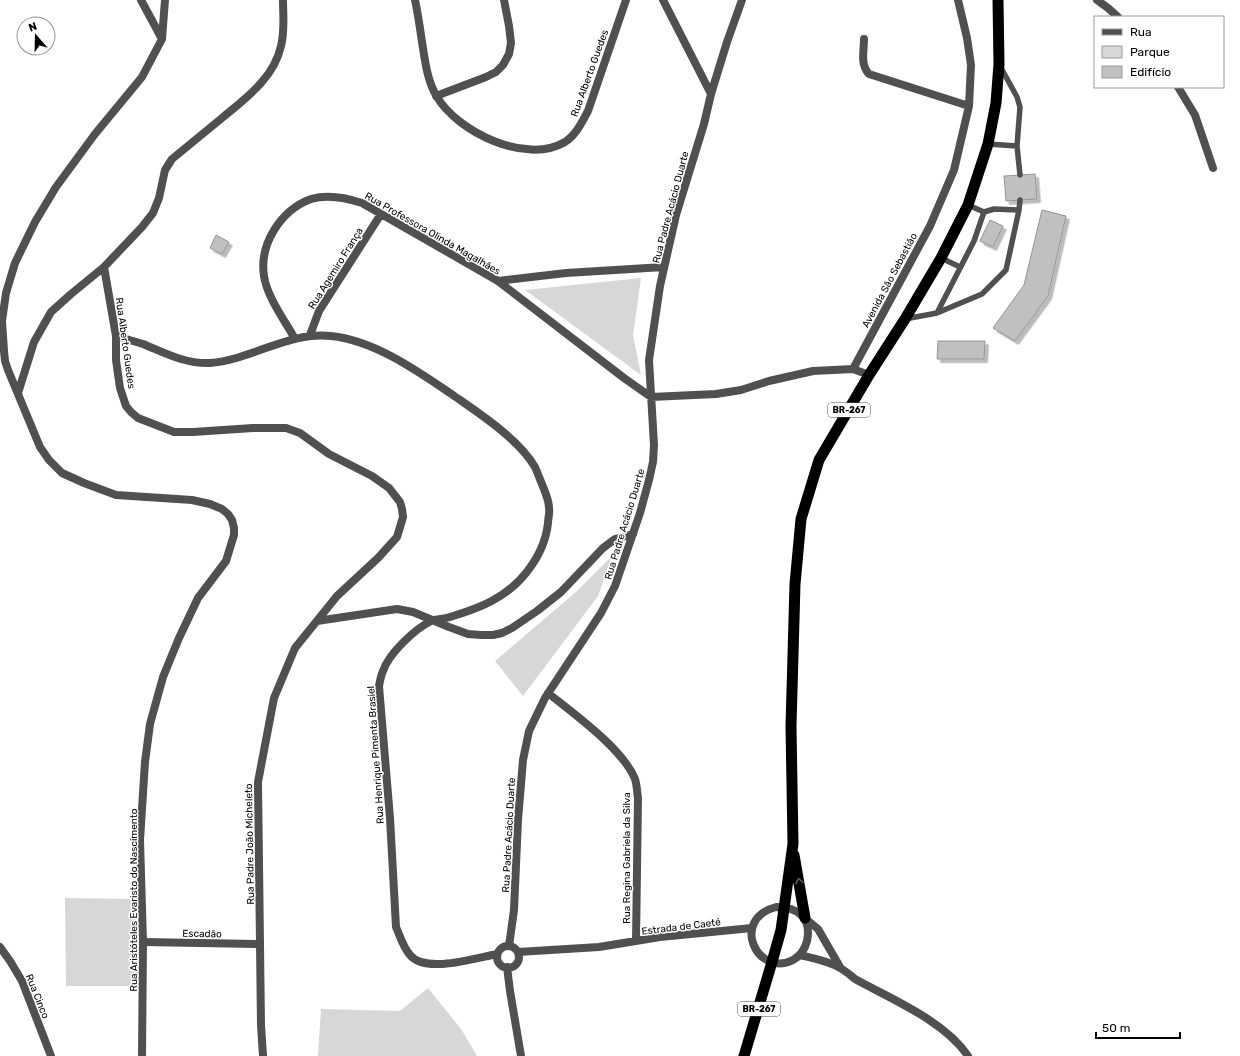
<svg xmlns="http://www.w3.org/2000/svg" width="1240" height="1056" viewBox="0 0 1240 1056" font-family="Rubik,sans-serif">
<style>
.green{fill:#d7d7d7}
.building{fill:#c0c0c0;stroke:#949494;filter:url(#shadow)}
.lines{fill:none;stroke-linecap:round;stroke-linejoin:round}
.service{stroke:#505050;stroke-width:5.5}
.pedestrian{stroke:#505050;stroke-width:8}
.minor{stroke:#505050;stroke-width:8}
.tertiary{stroke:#505050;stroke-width:8}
.trunk{stroke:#000;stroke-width:11}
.oneway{stroke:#595959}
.labels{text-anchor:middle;stroke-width:3;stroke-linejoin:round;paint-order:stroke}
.shield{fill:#fff;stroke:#4c4c4c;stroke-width:1}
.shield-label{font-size:9px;font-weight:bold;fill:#000}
.street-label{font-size:10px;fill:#000;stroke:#fff}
</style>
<defs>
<filter id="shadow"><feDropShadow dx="3.5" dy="3.5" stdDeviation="0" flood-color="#0004"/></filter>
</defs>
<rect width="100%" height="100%" fill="#fff"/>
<path class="green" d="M641 278 633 335 641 375 525 290Z
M612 556 598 596 523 696 495 661 577 591Z
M65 898 135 899 139 986H66Z
M428 988 461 1029 477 1056H318L321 1009 400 1011Z"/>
<path class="building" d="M1035 174 1037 199 1006 201 1004 176Z
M1042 210 1066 216 1048 296 1015 341 993 328 1024 285Z
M990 220 1003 226 993 247 980 241Z
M216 235 229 242 222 254 210 248Z
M938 341H985L984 359H937Z"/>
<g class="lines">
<path class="service" d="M1000 66 1017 97 1020 107 1017 146 1020 175
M988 144 1017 146
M968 205 984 212
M941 258 960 267
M937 313 982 294 1006 270 1019 210
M905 319 937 313 974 241 984 212 994 209 1019 210 1020 200"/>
<path class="pedestrian" d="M143 942 260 944"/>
<path class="minor" d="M141 0 162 39
M415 0C418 14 420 28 422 42 425 60 427 81 437 97 458 132 526 165 565 142 576 135 582 122 588 111L626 0
M663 0 711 94
M1097 0 1108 8 1118 17
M864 39C864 51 860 65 869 74L969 106
M1178 87 1195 115 1213 168
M436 96 486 77 496 72 503 65 509 54 511 43 509 26 504 0
M498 281 566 273 664 267
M310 335 319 311 381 214
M116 336C125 339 134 341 143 344 165 353 185 364 210 363 251 360 289 331 331 336 373 340 416 370 450 393 477 412 518 438 535 467 538 474 541 482 544 489 546 495 549 501 549 508 550 513 548 518 548 523 546 542 538 558 526 573 506 598 480 608 450 617 444 619 437 619 431 621 415 629 389 653 383 671 381 675 380 681 379 686L390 818 396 927C400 936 403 947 410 955 425 974 476 958 497 954
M295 339C285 321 267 297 264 276 259 244 281 210 311 199 328 194 347 198 362 203L498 281 624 378 651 397 716 394 741 390 769 381 813 371 853 369 930 226 954 170 969 106 971 65 967 38 958 0
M853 369 869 375
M18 393 34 342 51 312 71 294 104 267
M317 621 397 609 413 612 449 627 468 634 481 635H493L502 633 512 628 537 611 561 592 603 548 615 539 633 534
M548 693C574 714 623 749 635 779 637 785 637 792 638 798L636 941
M509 946 514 910 518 820 523 760 529 731 545 698 601 613 615 586 640 513 649 480 653 462 654 445 649 360 660 286 676 215 704 124 711 94 727 42 742 0
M497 957a11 11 0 1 1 22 0a11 11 0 1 1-22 0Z
M0 947 10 961 22 981 51 1056
M518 952 599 947 660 937 752 928
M507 967 510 991 521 1056
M142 1056 143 942 140 840 145 762 150 724 163 677 179 638 198 598 226 561 234 535V528L232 520 228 514 222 509 210 504 192 500 116 495 84 483 62 473 49 460 40 447 8 370 5 361 4 351 2 321 6 293 15 263 35 222 56 187 95 134 142 77 162 39 165 0
M263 1056 261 1025 258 782 274 698 295 648 337 596 378 558 397 537 403 517 402 509 400 502 389 488 372 476 329 454 300 433 286 428H253L193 432H174L138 418 131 412 126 406 120 388 116 360V336L104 267 142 227 153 213 159 198 165 170 172 159C189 145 205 132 222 118 246 98 274 78 281 46 285 31 283 15 283 0"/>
<path class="tertiary" d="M776 907C797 907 812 917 807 941 805 949 800 956 793 960 758 978 729 920 776 907Z
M807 920 818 929 840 967
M800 955C812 958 829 961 840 968 846 971 850 975 855 979 891 999 945 1021 968 1056"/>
<path class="trunk" d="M794 855 805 918
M744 1056 772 962 781 930 793 844 791 726 795 584 801 519 819 460 869 375 905 319 941 258 968 205 988 144 996 103 999 64 998 0"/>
</g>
<defs><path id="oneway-chevron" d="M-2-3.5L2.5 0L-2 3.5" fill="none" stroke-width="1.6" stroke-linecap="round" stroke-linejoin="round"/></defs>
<use class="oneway" href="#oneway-chevron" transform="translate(799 881) rotate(-99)"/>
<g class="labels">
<g class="shield">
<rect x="828" y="403" width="42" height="14" rx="3"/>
<rect x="738" y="1002" width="42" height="14" rx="3"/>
</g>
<g class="shield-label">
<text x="849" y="413">BR-267</text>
<text x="759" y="1012">BR-267</text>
</g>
<g class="street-label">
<text transform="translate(589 73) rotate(-70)" y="4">Rua Alberto Guedes</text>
<text transform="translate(670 207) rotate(-75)" y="4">Rua Padre Acácio Duarte</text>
<text transform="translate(433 233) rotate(30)" y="4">Rua Professora Olinda Magalhães</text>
<text transform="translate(335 268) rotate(-58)" y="4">Rua Agemiro França</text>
<text transform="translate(889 280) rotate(-62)" y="4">Avenida São Sebastião</text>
<text transform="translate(126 343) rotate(82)" y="4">Rua Alberto Guedes</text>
<text transform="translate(624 524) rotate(-73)" y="4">Rua Padre Acácio Duarte</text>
<text transform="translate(375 755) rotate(-94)" y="4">Rua Henrique Pimenta Brasiel</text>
<text transform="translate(508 835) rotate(-87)" y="4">Rua Padre Acácio Duarte</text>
<text transform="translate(249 844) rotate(-91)" y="4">Rua Padre João Micheleto</text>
<text transform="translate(626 858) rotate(-90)" y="4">Rua Regina Gabriela da Silva</text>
<text transform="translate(133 900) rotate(-90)" y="4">Rua Aristóteles Evaristo do Nascimento</text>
<text transform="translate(681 926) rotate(-7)" y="4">Estrada de Caeté</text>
<text transform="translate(202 933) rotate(1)" y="4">Escadão</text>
<text transform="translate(38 996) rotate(68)" y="4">Rua Cinco</text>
</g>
</g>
<rect x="1094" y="16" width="130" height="72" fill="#ffffff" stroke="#999999"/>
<rect x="1102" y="29" width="20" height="6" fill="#505050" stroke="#999999"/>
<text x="1130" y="36" font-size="12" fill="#000000">Rua</text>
<rect x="1102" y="46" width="20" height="12" fill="#d7d7d7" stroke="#999999"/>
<text x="1130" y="56" font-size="12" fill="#000000">Parque</text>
<rect x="1102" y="66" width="20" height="12" fill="#c0c0c0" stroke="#999999"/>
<text x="1130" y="76" font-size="12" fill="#000000">Edifício</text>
<g transform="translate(36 36) rotate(340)"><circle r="19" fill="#ffffff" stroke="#999999"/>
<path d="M0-3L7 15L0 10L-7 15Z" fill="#000000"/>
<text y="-6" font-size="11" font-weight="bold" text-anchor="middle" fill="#000000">N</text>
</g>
<path d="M1096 1032v6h84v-6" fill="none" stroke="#000000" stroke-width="2"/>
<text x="1102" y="1032" font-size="12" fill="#000000" stroke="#ffffff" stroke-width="3" paint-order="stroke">50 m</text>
</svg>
